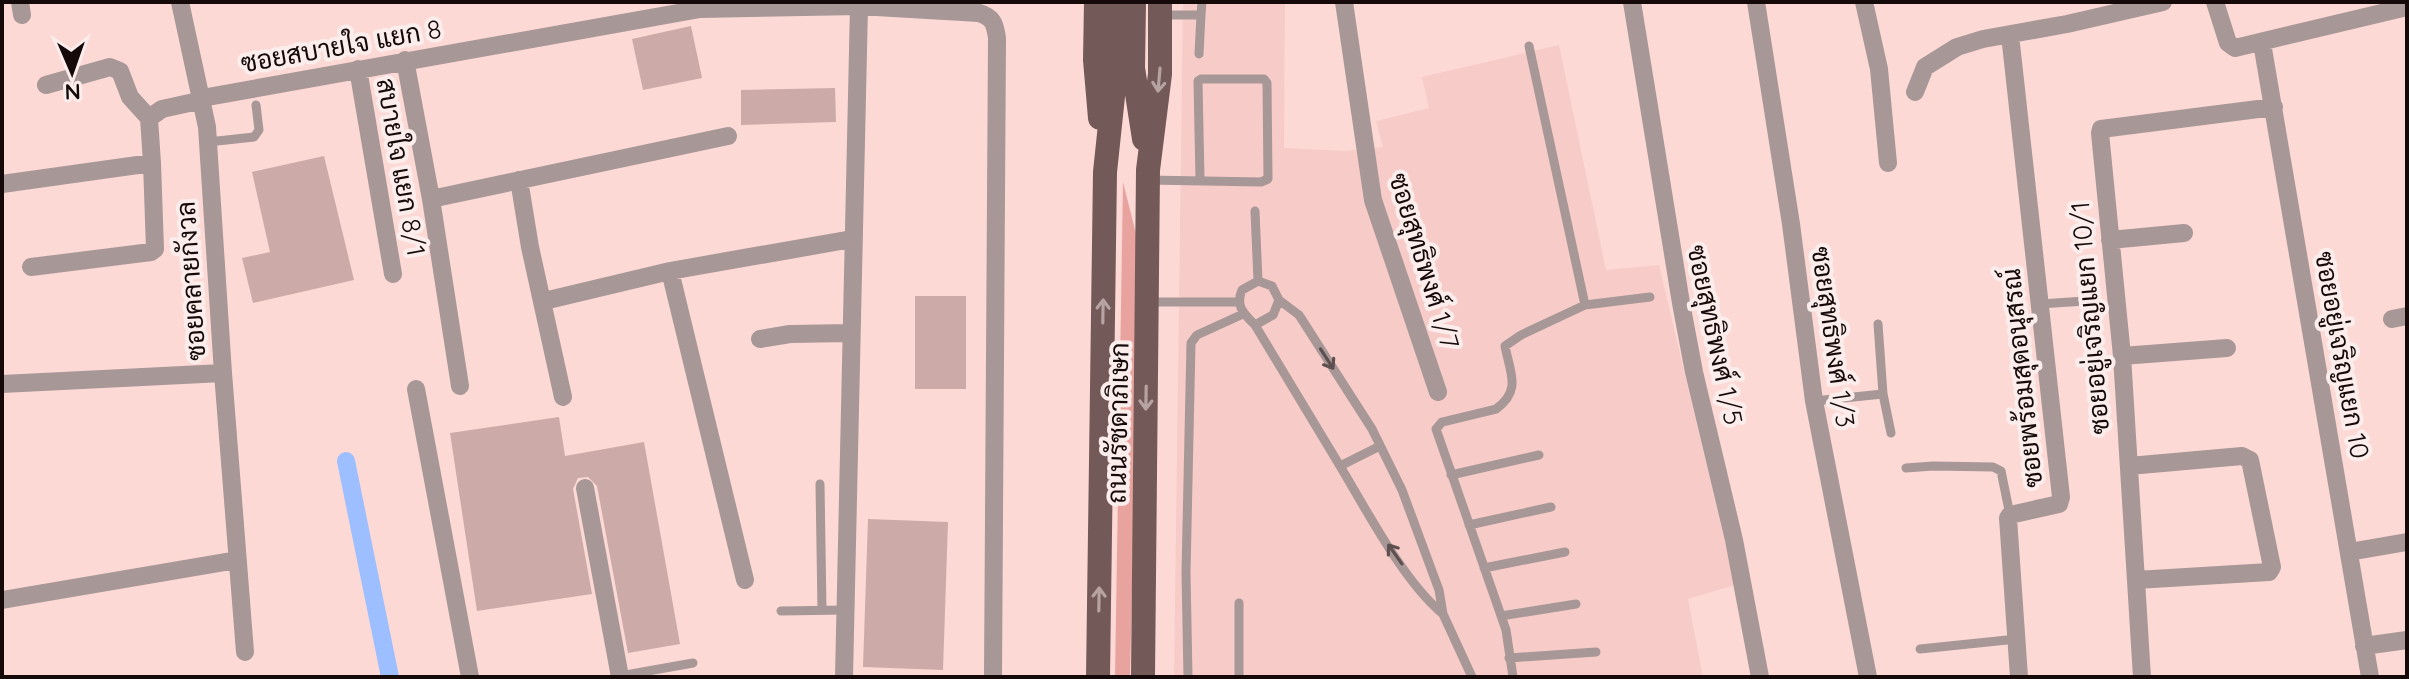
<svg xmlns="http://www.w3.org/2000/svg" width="2409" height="679" viewBox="0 0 2409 679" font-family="Quicksand,Sarabun,sans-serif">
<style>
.built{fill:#f7cbc7}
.green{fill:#e8a39f}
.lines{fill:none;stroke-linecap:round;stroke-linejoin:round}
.canal{stroke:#9ebfff;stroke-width:18}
.building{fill:#ccaaa7}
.lane{stroke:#a79796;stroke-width:9}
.street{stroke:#a79796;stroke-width:18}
.primary{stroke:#735957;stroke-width:24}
.oneway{stroke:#b7a3a1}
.oneway2{stroke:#5e5050}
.labels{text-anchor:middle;stroke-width:8;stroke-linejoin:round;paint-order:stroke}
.street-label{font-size:26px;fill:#150a09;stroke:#fbedeb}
</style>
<rect width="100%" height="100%" fill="#fdd9d6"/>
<path class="built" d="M1183 2H1285L1284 148 1347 151 1383 147 1376 121 1429 108 1422 77 1559 45 1606 270 1659 265 1735 585 1688 599 1703 677H1174Z"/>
<path class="green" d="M1123 182 1140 250 1130 677H1115Z"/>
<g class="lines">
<path class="canal" d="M346 461 390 677"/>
</g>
<path class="building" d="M691 26 702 78 643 90 632 39Z
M835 88 836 122 741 125V90Z
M324 156 354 280 253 303 242 258 270 252 252 172Z
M915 296H966V389H915Z
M559 417 565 456 644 442 680 644 628 653 597 486 588 477 578 478 573 489 592 594 477 611 450 433Z
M868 519 948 522 943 670 863 667Z"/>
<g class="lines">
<path class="lane" d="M1160 15H1201L1202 2
M1529 46 1585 305 1650 297
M1199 54 1201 15
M208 142 254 137 259 130 256 105
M1148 180 1261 182 1268 179 1267 83 1264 79H1201L1198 81 1200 180
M1255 211 1258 281
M1258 281 1272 286 1279 300 1273 315 1255 325C1244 314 1235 306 1242 290Z
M1279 300 1299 315 1372 429 1402 490 1439 590 1443 614 1472 677
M1147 302H1239
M2040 304 2085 301
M1878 324 1883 394 1891 433
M1255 325 1340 466 1380 446
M1814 401 1883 394
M1340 466C1367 511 1404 582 1443 614
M1906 468 1933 466 1993 467 2001 471 2010 515
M1451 475 1539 455
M820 484 822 610
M1469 525 1551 507
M1484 568 1565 552
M1239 603V677
M781 611 845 610
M1501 616 1576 604
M1920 649 2017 639
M1509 658 1596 652
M620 676 693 663
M1188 677 1186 573 1191 343 1197 335 1243 314
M1513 677 1506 630 1436 429 1442 422 1496 409C1522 390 1510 373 1505 346L1521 335 1585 305"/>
<path class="street" d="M20 2 22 15
M180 2 207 127 223 373 245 652
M1344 2 1373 200 1438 392
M1632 2 1681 303 1694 372 1734 540 1760 677
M1756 2 1791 224 1814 401 1868 677
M1864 2 1879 69 1888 163
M2215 2 2228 43 2235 48 2407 7
M2010 35 2061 497 2059 504 2010 515 2008 518 2019 677
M2262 43 2370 677
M405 60 431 199 460 386
M358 69 393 274
M46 85 110 67 120 71 130 97 149 118
M1915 92 1925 67 1957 47 1983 39 2067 24 2163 2
M202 98 700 9 859 6 979 13C993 17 995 24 997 38L993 677
M519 180 530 247 563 397
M2 184 152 163 149 118 162 109 203 100
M431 199 728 136
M2110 240 2184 233
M31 267 151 252 155 249 152 163
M670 271 745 580
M544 301 670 271 852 239
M2392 319 2407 316
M760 339 790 334 850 333
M2122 356 2227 348
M2 384 223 373
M416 389 470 677
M2129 466 2242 456 2250 460 2272 567 2269 572 2136 580
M585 488 620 677
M2349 552 2407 542
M2 600 237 560
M2364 646 2407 640
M844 677 859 6
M2142 677 2122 356 2100 133 2101 129 2109 128 2274 107"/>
<path class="primary" d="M1096 2 1095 60 1100 118
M1134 2 1133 68 1144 139
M1098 677 1105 172 1116 68 1117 2
M1143 677 1148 170 1160 74V2"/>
</g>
<defs><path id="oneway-shaft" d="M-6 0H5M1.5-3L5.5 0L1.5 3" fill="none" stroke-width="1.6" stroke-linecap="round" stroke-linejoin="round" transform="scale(2)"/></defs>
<g class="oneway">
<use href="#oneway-shaft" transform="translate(1159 80) rotate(95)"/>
<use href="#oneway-shaft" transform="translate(1103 311) rotate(-89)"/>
<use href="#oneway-shaft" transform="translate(1146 398) rotate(91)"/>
<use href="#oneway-shaft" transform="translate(1099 599) rotate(-89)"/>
</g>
<g class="oneway2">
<use href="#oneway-shaft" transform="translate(1327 359) rotate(57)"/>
<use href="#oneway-shaft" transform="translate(1395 554) rotate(-125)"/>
</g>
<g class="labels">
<g class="street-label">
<text transform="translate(341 46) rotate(-10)" y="9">ซอยสบายใจ แยก 8</text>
<text transform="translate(401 167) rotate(80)" y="9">สบายใจ แยก 8/1</text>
<text transform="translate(1424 261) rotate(73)" y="9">ซอยสุทธิพงศ์ 1/7</text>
<text transform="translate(191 281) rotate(-94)" y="9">ซอยคลายกังวล</text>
<text transform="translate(2090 318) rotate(-95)" y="9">ซอยอยู่เจริญแยก 10/1</text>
<text transform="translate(1715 335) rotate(78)" y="9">ซอยสุทธิพงศ์ 1/5</text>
<text transform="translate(1833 337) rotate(82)" y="9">ซอยสุทธิพงศ์ 1/3</text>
<text transform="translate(2342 355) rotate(80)" y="9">ซอยอยู่เจริญแยก 10</text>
<text transform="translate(2022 378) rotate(-96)" y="9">ซอยพร้อมสุดอนุสรณ์</text>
<text transform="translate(1118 423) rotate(-89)" y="9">ถนนรัชดาภิเษก</text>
</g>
</g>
<rect width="2409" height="679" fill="none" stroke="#150a09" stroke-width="8"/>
<g transform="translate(72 72) rotate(178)" stroke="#fbedeb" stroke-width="6" paint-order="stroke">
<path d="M0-6L14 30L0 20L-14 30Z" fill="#150a09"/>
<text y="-12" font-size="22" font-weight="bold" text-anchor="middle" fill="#150a09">N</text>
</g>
</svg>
